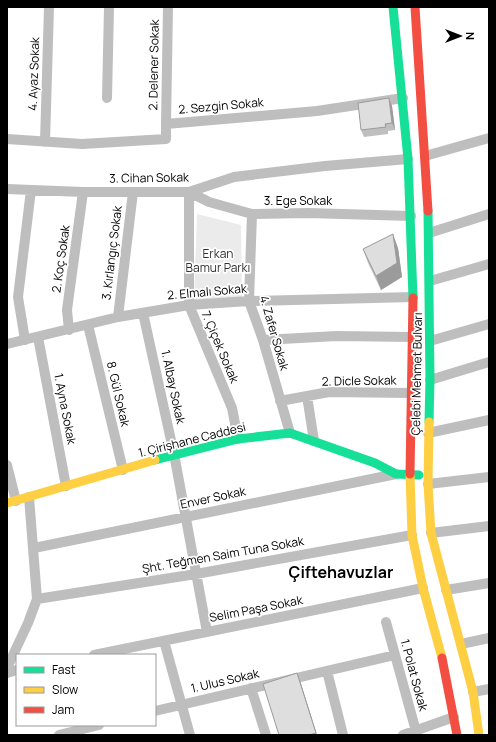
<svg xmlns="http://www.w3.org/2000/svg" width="496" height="742" viewBox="0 0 496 742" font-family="Manrope,sans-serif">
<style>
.green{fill:#ebebeb}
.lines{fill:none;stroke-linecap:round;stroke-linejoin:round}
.street{stroke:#bebebe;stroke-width:10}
.fast{stroke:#16e098;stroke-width:9}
.slow{stroke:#ffcf43;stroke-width:9}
.jam{stroke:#f24e42;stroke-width:9}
.wall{fill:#bfbfbf}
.shaded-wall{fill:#9b9b9b}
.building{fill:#dedede;stroke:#9b9b9b}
.labels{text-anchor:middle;stroke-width:3.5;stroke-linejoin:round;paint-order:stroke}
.street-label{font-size:12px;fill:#000;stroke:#fff}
.park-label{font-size:12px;fill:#313131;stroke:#fff}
.district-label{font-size:16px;font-weight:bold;fill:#000;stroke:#fff}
</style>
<rect width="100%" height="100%" fill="#fff"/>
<path class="green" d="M197 214 241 225 242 297 194 300Z"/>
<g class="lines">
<path class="street" d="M107 98 109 7
M166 124 168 7
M7 139 82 144 166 139V124L317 111 403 98
M45 142 49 7
M425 156 489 138
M7 189 83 192H189L234 177 325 166 408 159
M252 214 249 301 263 340 290 433
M429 233 489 214
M430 281 489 264
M143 313 174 454 207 632
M118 317 133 192
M88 325 123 470
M69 330 67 310 83 192
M38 337 66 486
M25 340 18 297 31 190
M263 340 337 336 412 337
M430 341 489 324
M7 344 118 317 189 305 249 301 413 297
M430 380 489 362
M307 396 314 441
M280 401 329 392 411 393
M428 433 489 420
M238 439 232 408 189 305V192L209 202 252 214 308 213 411 216
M7 465 16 501
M428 484 489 477
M431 533 489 526
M34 548 396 474
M446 590 489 583
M37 599 196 574 412 535
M386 622 417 735
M164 641 190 735
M461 644 489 638
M94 655 423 588
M7 668 28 623 37 599 29 497
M327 671 343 735
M7 673 17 670
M251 688 266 735
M473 692 489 689
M155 711 395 655
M59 735 99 725
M403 735 454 717"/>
<path class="fast" d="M393 7 408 159 413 298
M428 211 430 380 429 422
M155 460 238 439 290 433 375 463 396 474 419 475"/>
<path class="slow" d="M429 422 428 484 431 533 473 692 479 735
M410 474 412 535 423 588 442 658
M7 503 155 460"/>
<path class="jam" d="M415 7 428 211
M410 474 413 298
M442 658 457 735"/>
</g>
<path class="wall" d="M389 98 392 106 395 130 388 131V134L364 137 361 130Z
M398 248 402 277 381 290 368 263 363 249Z
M301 684 317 735H279Z"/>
<path class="shaded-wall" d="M389 98 392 106 395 130 392 123Z
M393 234 398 248 402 277 381 290 376 276Z
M297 673 301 684 317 735 316 733Z"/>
<path class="building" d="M389 98 392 123 385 124 386 127 361 130 358 103Z
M393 234 397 263 376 276 363 249Z
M297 673 316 733 309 735H279L263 684Z"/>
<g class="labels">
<g class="street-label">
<text transform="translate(154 65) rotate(-89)" y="4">2. Delener Sokak</text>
<text transform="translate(34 74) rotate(-88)" y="4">4. Ayaz Sokak</text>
<text transform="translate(221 106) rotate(-5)" y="4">2. Sezgin Sokak</text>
<text transform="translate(149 178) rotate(-1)" y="4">3. Cihan Sokak</text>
<text x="298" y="205">3. Ege Sokak</text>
<text transform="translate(112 253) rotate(-83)" y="4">3. Kırlangıç Sokak</text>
<text transform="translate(61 259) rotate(-82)" y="4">2. Koç Sokak</text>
<text transform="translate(207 292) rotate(-5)" y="4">2. Elmalı Sokak</text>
<text transform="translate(274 333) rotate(74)" y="4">4. Zafer Sokak</text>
<text transform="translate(220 347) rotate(67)" y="4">7. Çiçek Sokak</text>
<text transform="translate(417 374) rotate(-89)" y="4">Çelebi Mehmet Bulvarı</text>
<text transform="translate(359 381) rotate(-1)" y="4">2. Dicle Sokak</text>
<text transform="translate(173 387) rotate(78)" y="4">1. Albay Sokak</text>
<text transform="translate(118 394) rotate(77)" y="4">8. Gül Sokak</text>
<text transform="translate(65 409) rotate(79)" y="4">1. Ayna Sokak</text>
<text transform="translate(192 440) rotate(-14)" y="4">1. Çirişhane Caddesi</text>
<text transform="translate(213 498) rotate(-12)" y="4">Enver Sokak</text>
<text transform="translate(223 555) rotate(-10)" y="4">Şht. Teğmen Saim Tuna Sokak</text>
<text transform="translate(256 609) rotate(-11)" y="4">Selim Paşa Sokak</text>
<text transform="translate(414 675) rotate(75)" y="4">1. Polat Sokak</text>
<text transform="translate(225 681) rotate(-13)" y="4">1. Ulus Sokak</text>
</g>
<g class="park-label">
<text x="218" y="258">Erkan<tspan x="218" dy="14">Bamur Parkı</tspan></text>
</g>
<g class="district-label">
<text x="341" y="578">Çiftehavuzlar</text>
</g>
</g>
<rect width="496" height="742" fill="none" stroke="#000000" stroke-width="16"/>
<rect x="16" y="654" width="140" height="72" fill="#ffffff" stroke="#999999"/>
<rect x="24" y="667" width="20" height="6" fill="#16e098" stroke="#999999"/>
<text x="52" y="674" font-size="12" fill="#000000">Fast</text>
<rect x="24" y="687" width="20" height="6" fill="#ffcf43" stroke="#999999"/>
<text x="52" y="694" font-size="12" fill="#000000">Slow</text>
<rect x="24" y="707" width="20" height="6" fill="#f24e42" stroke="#999999"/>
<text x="52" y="714" font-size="12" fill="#000000">Jam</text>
<g transform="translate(460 36) rotate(90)" stroke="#ffffff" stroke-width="3" paint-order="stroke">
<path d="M0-3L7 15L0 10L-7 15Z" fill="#000000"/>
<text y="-6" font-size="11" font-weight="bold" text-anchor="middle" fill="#000000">N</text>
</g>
</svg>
